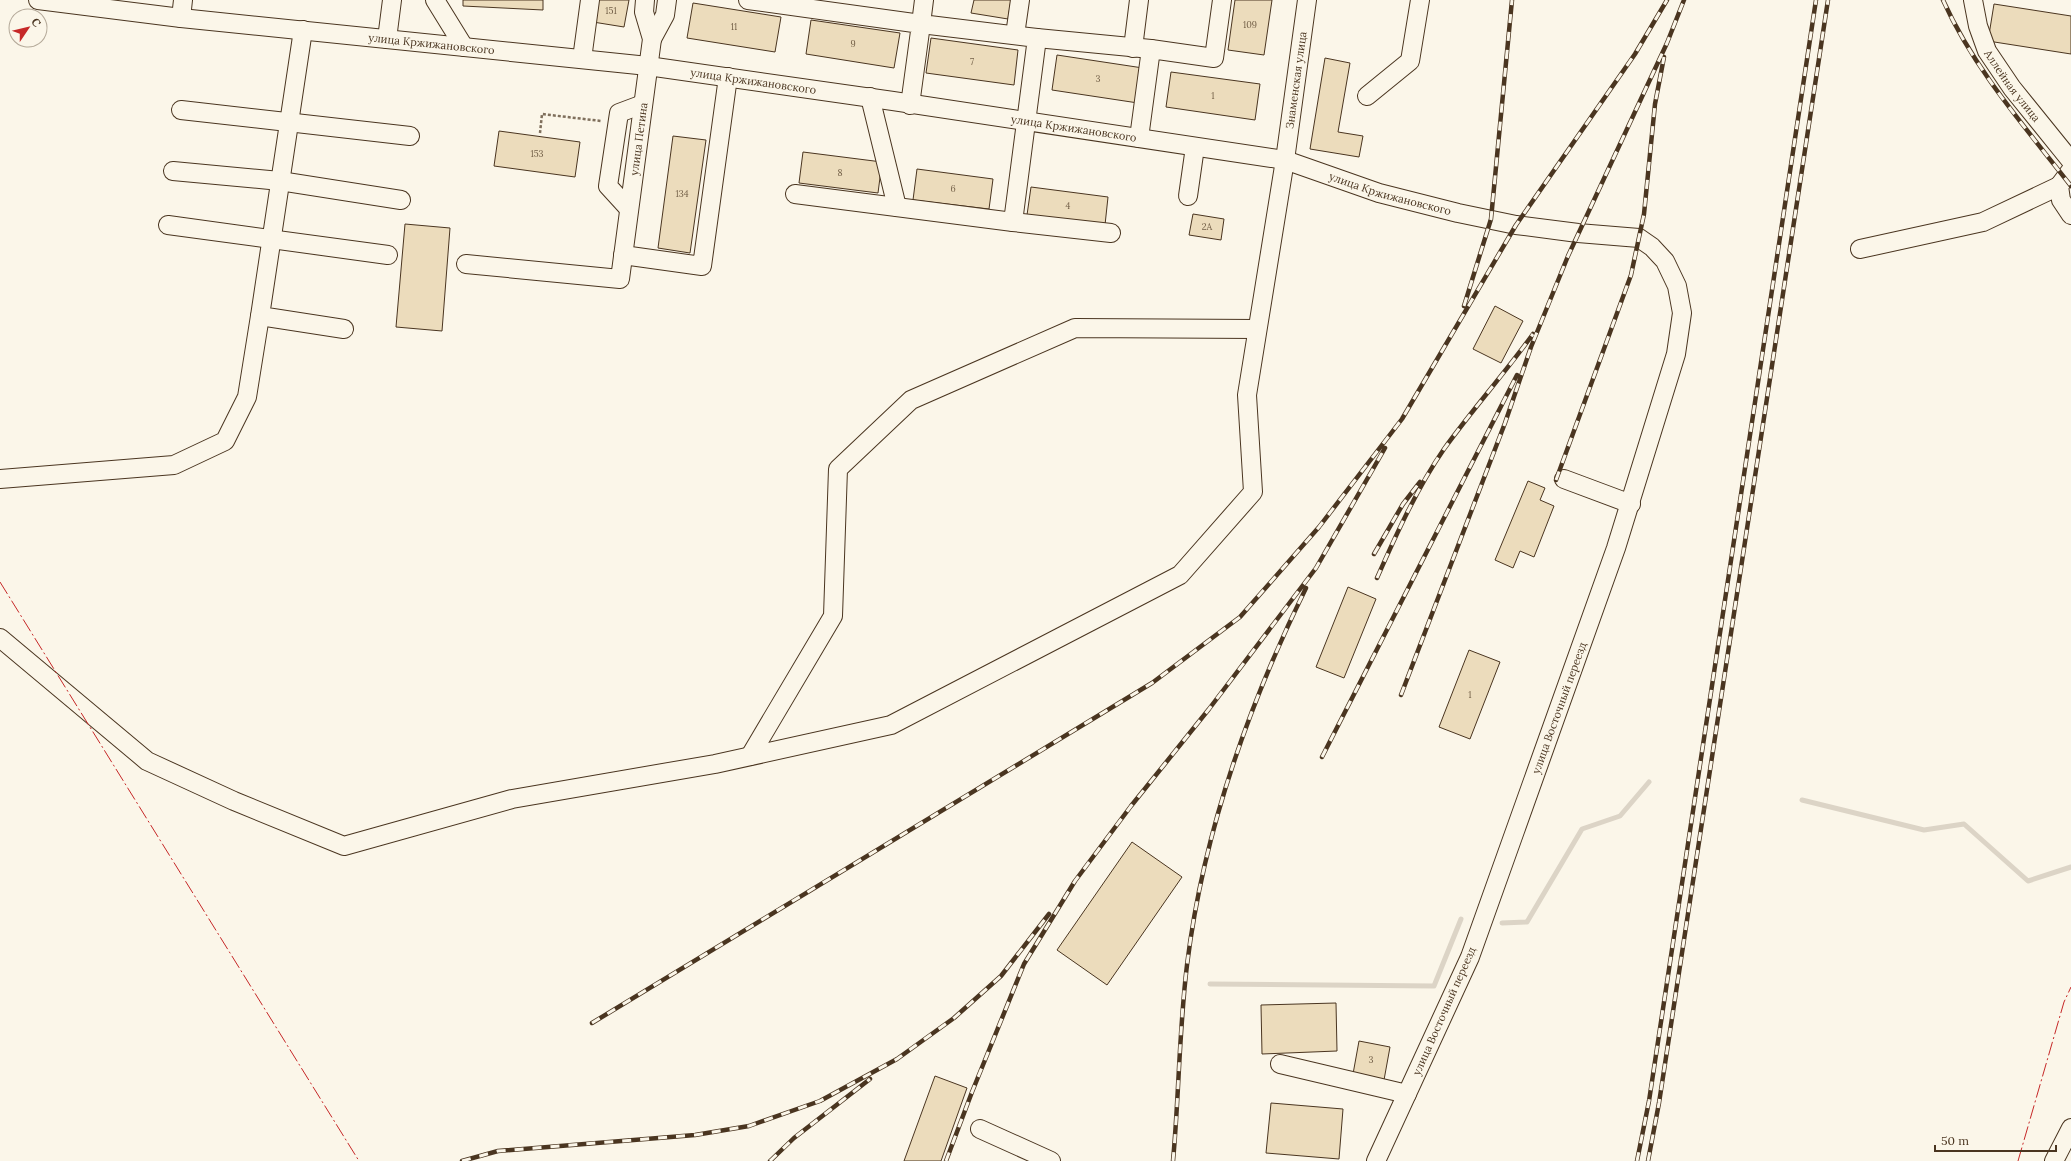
<svg xmlns="http://www.w3.org/2000/svg" width="2071" height="1161" viewBox="0 0 2071 1161" font-family="Lora,serif">
<style>
.lines{fill:none;stroke-linecap:round;stroke-linejoin:round}
.stream{stroke:#dcd4c6;stroke-width:5}
.building{fill:#ecdcbc;stroke:#4a3520}
.minor-casing{stroke:#4a3520;stroke-width:20}
.path{stroke:#7f6f5c;stroke-width:2.5;stroke-dasharray:3 2;stroke-linecap:butt}
.minor{stroke:#fbf6e9;stroke-width:18}
.rail-casing{stroke:#4a3520;stroke-width:4.5}
.rail{stroke:#fbf6e9;stroke-width:3;stroke-dasharray:9;stroke-linecap:butt}
.power{stroke:#c62828;stroke-width:1;stroke-dasharray:14 3 2 3;stroke-linecap:butt}
.labels{text-anchor:middle;stroke-width:3;stroke-linejoin:round;paint-order:stroke}
.number-label{font-size:9px;fill:#725f47}
.street-label{font-size:11px;fill:#4a3520;stroke:#fbf6e9}
</style>
<rect width="100%" height="100%" fill="#fbf6e9"/>
<g class="lines">
<path class="stream" d="M1802 800 1924 830 1964 824 2028 881 2071 867
M1502 923 1527 922 1582 829 1620 816 1649 782
M1210 984 1434 986 1461 919"/>
</g>
<path class="building" d="M463 0H543V10L463 6Z
M597 0H629L624 27 593 22Z
M974 0H1011L1008 19 971 13Z
M1235 0H1272L1264 55 1228 50Z
M693 3 781 17 775 52 687 38Z
M1994 4 2071 16V54L1988 41Z
M811 20 900 33 894 68 806 54Z
M931 38 1018 50 1014 85 926 73Z
M1057 55 1143 68 1138 103 1052 90Z
M1325 58 1350 63 1338 132 1363 136 1359 157 1310 149Z
M1171 72 1260 84 1255 120 1166 107Z
M499 131 580 142 575 177 494 166Z
M673 136 706 140 690 253 658 248Z
M803 152 882 162 878 193 799 183Z
M917 169 993 179 989 209 913 200Z
M1031 187 1108 197 1105 225 1027 215Z
M1193 214 1224 219 1221 240 1189 235Z
M405 224 450 228 442 331 396 327Z
M1495 306 1523 321 1501 363 1473 349Z
M1528 481 1545 488 1540 500 1554 506 1534 557 1520 551 1513 568 1495 560Z
M1348 587 1376 599 1344 678 1316 667Z
M1469 650 1500 662 1470 739 1439 727Z
M1132 842 1182 877 1107 985 1057 950Z
M1336 1003 1337 1051 1262 1054 1261 1005Z
M1359 1041 1390 1047 1384 1080 1353 1074Z
M935 1076 967 1088 941 1161H904Z
M1271 1103 1343 1109 1339 1159 1266 1153Z"/>
<g class="lines">
<g class="minor-casing">
<g id="minor">
<path id="s1" d="M38 0 181 18 648 66 893 101 1285 160 1379 193 1458 213 1516 225 1578 233 1639 238 1652 247 1665 261 1677 286 1682 313 1676 354 1616 548 1470 957 1376 1161"/>
<path d="M435 0 464 47"/>
<path d="M748 0 921 24 910 105"/>
<path id="s2" d="M1973 0 1978 26 1987 51 2012 88 2071 161"/>
<path d="M181 18 183 0"/>
<path d="M303 30 260 316 344 329"/>
<path d="M1015 35 1020 0"/>
<path d="M1037 38 1151 49"/>
<path d="M387 39 392 0"/>
<path d="M652 39 665 15 667 0"/>
<path d="M1133 48 1139 0"/>
<path d="M582 59 590 0"/>
<path d="M1367 96 1410 61 1420 0"/>
<path d="M870 97 897 207"/>
<path d="M181 110 410 136"/>
<path d="M1139 138 1151 49 1214 58 1222 0"/>
<path d="M2071 170 2059 186 2061 200 2071 215"/>
<path d="M173 171 280 181 401 200"/>
<path d="M795 194 1013 222 1037 38 921 24 924 0"/>
<path d="M1188 196 1195 147"/>
<path d="M629 209 608 186 619 113 643 104"/>
<path d="M1013 222 1111 233"/>
<path d="M168 225 388 255"/>
<path d="M1860 249 1983 222 2059 186"/>
<path d="M623 255 702 266 728 77"/>
<path id="s3" d="M466 264 620 279 652 39 644 12 645 0"/>
<path d="M0 479 174 465 225 441 247 397 260 316"/>
<path d="M1564 479 1631 504"/>
<path id="s4" d="M0 638 147 761 234 801 344 846 512 799 715 764 891 725 1180 575 1253 492 1247 395 1285 160 1307 0"/>
<path d="M750 756 833 616 838 469 911 400 1075 328 1257 329"/>
<path d="M1280 1064 1407 1094"/>
<path d="M980 1129 1051 1161"/>
<path d="M2054 1161 2071 1128"/>
</g>
</g>
<path class="path" d="M540 133 542 114 601 121"/>
<use href="#minor" class="minor"/>
<g class="rail-casing">
<path id="rail" d="M1943 0C1974 69 2025 127 2071 186
M1464 306 1491 219 1512 0
M1556 480 1631 275 1644 214 1655 104 1664 57
M1374 554 1403 504 1420 482
M1377 578C1396 535 1417 488 1444 449 1472 410 1505 373 1533 334
M1401 695 1505 423 1531 347 1568 256 1667 43 1684 0
M1322 757 1517 375
M592 1023 1152 683 1240 617 1319 527 1402 419 1516 225 1635 54 1667 0
M462 1161 498 1151 695 1135 749 1126 820 1101 897 1059 954 1018 1001 976 1049 914
M770 1161 794 1138 870 1079
M946 1161 972 1092 1024 964 1075 881 1131 806 1209 709 1316 568 1385 448
M1173 1161C1179 1096 1179 1030 1187 965 1203 834 1248 706 1306 588
M1637 1161 1649 1101 1816 0
M1648 1161 1659 1103 1828 0"/>
</g>
<use href="#rail" class="rail"/>
<path class="power" d="M0 582 359 1161
M2018 1161 2064 1002 2071 987"/>
</g>
<g class="labels">
<g class="number-label">
<text x="611" y="14">151</text>
<text x="1250" y="28">109</text>
<text x="734" y="30">11</text>
<text x="853" y="47">9</text>
<text x="972" y="65">7</text>
<text x="1098" y="82">3</text>
<text x="1213" y="99">1</text>
<text x="537" y="157">153</text>
<text x="840" y="176">8</text>
<text x="953" y="192">6</text>
<text x="682" y="197">134</text>
<text x="1068" y="209">4</text>
<text x="1207" y="230">2А</text>
<text x="1470" y="698">1</text>
<text x="1371" y="1063">3</text>
</g>
<g class="street-label">
<text dy="4" stroke="none"><textPath href="#s1" startOffset="396">улица Кржижановского</textPath></text>
<text dy="4" stroke="none"><textPath href="#s4" startOffset="1819">Знаменская улица</textPath></text>
<text dy="4" stroke="none"><textPath href="#s1" startOffset="720">улица Кржижановского</textPath></text>
<text dy="4" stroke="none"><textPath href="#s2" startOffset="96">Аллейная улица</textPath></text>
<text dy="4" stroke="none"><textPath href="#s1" startOffset="1044">улица Кржижановского</textPath></text>
<text dy="4" stroke="none"><textPath href="#s3" startOffset="296">улица Петина</textPath></text>
<text dy="4" stroke="none"><textPath href="#s1" startOffset="1368">улица Кржижановского</textPath></text>
<text transform="translate(1559 708) rotate(-70)" y="4">улица Восточный переезд</text>
<text transform="translate(1444 1011) rotate(-66)" y="4">улица Восточный переезд</text>
</g>
</g>
<g transform="translate(28 28) rotate(55)"><circle r="19" fill="#fbf6e9" stroke="#b4a999"/>
<path d="M0-3L7 15L0 10L-7 15Z" fill="#c62828"/>
<text y="-6" font-size="11" font-weight="bold" text-anchor="middle" fill="#4a3520">С</text>
</g>
<path d="M1935 1145v6h121v-6" fill="none" stroke="#4a3520" stroke-width="2"/>
<text x="1941" y="1145" font-size="12" fill="#4a3520" stroke="#fbf6e9" stroke-width="3" paint-order="stroke">50 m</text>
</svg>
